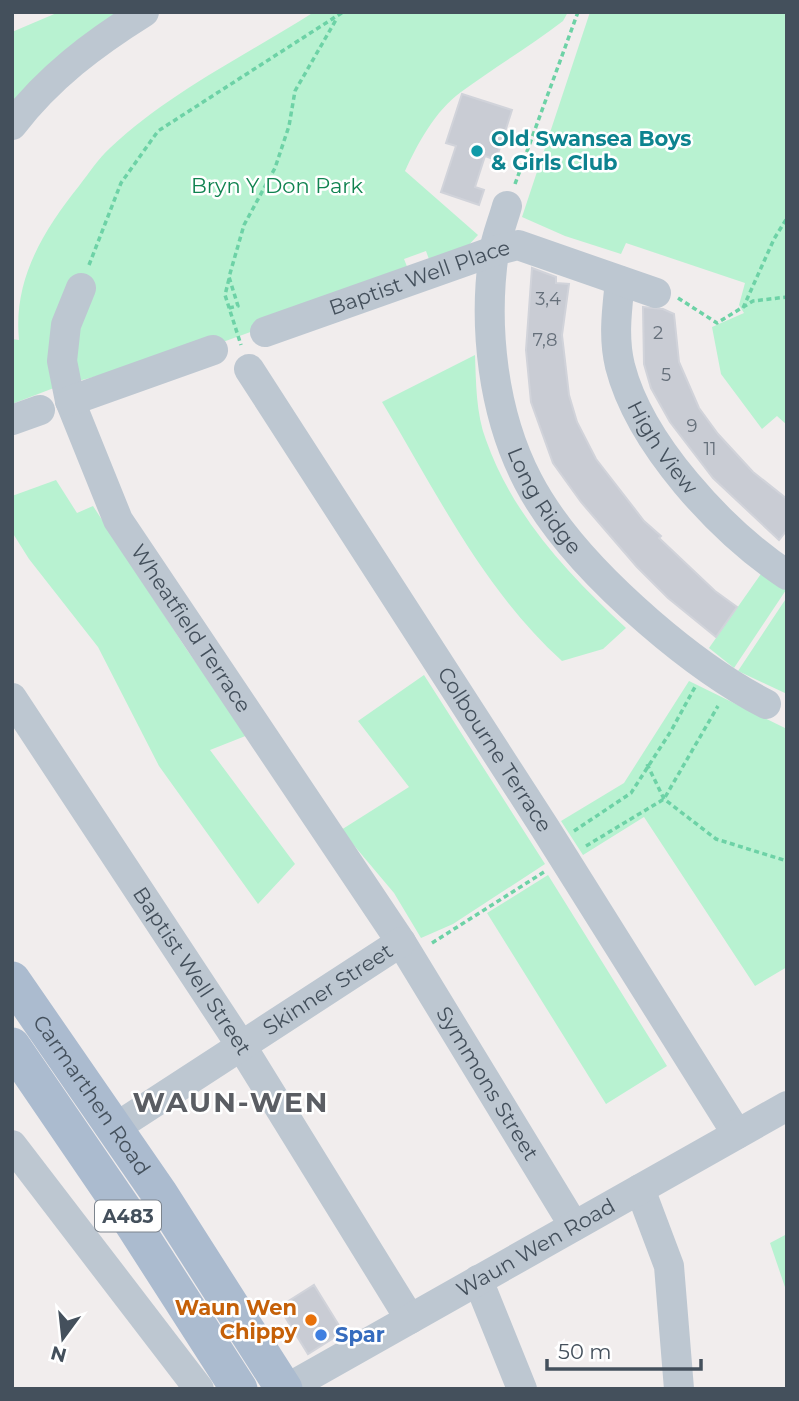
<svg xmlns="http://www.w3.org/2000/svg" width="799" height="1401" viewBox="0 0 799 1401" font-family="Montserrat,sans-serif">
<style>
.green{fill:#b8f2d1}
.building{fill:#c9ccd4;stroke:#d1d3da;stroke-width:2}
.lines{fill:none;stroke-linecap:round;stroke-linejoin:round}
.path{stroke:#6dd2a6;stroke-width:3.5;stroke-dasharray:5 3.5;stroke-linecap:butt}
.minor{stroke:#bdc7d1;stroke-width:30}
.major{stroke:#abbbcf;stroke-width:37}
.culture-dot{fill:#0f9aa8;stroke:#fff;stroke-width:2.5}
.food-dot{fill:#e8710a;stroke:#fff;stroke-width:2.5}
.shop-dot{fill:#3f7fe0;stroke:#fff;stroke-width:2.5}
.labels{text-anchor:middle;stroke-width:5;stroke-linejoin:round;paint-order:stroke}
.number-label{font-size:18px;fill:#656f7a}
.shield{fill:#fff;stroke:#7c848d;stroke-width:2}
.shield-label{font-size:19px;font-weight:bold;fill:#44505c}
.culture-label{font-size:21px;font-weight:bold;fill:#0d838f;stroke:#fff;text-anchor:start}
.park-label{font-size:21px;fill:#108350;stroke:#fff}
.street-label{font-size:21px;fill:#44505c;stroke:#fff}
.food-label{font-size:21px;font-weight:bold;fill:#c56008;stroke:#fff;text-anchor:end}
.shop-label{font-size:21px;font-weight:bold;fill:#366cbe;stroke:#fff;text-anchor:start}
.district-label{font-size:28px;font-weight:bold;letter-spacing:2px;fill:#5a5d63;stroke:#fff}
</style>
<rect width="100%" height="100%" fill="#f1eded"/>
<path class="green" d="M59 12H118L12 106V32Z
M314 12H568L563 21C530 46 494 68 461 92 435 111 418 143 405 171L478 235 465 249 430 262 426 251 404 259 410 274 209 347 59 386 12 404V339L19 340C13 280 43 231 79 186 89 173 98 159 110 148 168 93 246 55 314 12Z
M590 12H787V425L777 416 762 429 721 374 712 327 744 313 739 305 745 283 626 243 621 254 565 236 522 217Z
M475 355C476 382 476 414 486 440 513 516 568 574 626 628L603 649 562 661C482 588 437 493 382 402Z
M56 480 77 513 93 506 187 650 248 735 210 750 295 864 258 904 159 766 98 647 29 559 12 532V496Z
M763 571 786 590 734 668 709 648Z
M787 597V694L738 671Z
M424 675 545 864 453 924 421 938 394 893 341 830 409 787 358 721Z
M689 681 787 729V967L755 986 644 817 583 855 561 821 624 783Z
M548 875 667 1066 606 1104 487 913Z
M787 1234V1293L770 1243Z"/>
<path class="building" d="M462 94 512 110 496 160 485 156 475 187 484 190 479 205 441 192 456 146 446 143Z
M532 268 556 277V283L569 284 562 335 569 395 577 422 596 459 644 521 661 536 659 538 715 591 737 607 716 637 668 598 637 567 581 502 553 463 531 402 526 350Z
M643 307 663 309 674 314 679 362 699 408 718 434 753 472 787 499V530L779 540 713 478 670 422 651 388 644 364Z
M314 1285 343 1332 308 1354 279 1307Z"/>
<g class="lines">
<path class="path" d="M515 184 578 12
M89 265 121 183 158 131 343 12
M229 279 225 295 241 345
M678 298 717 323 753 301 787 297
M229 308 238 306 229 277 244 225 275 168 289 126 295 91 337 18
M743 308 774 239 787 218
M647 764 664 799 716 839 787 861
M574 831 631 793 671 731 695 687
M586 846 664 799 718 706
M432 943 544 872"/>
<g class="minor">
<path d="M12 125C49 77 93 44 144 12"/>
<path id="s1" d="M507 206C503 221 496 237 494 252 483 327 493 414 528 481 556 535 604 583 649 622 686 654 723 682 766 704"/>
<path id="s2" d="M620 281C617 310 613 337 620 366 640 444 721 531 787 575"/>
<path id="s3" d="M81 288 66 325 62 361 70 401 118 520 401 942 574 1226"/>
<path id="s4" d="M265 332 494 251 518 245 656 293"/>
<path id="s5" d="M249 369 545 828 737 1134"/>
<path d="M70 401 213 350"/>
<path d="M12 420 40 410"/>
<path id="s6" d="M12 698 242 1047 410 1319"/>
<path id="s7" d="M115 1128 401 942"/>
<path d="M12 1145 199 1389"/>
<path d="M640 1189 669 1266 679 1389"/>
<path d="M478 1280 522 1389"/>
<path id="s8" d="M286 1389 787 1106"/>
</g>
<g class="major">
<path id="s9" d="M12 980 159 1193 284 1389"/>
<path d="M12 1046 126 1213 239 1389"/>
</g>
</g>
<circle class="culture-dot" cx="477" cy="151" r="7"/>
<circle class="food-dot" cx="311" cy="1320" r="7"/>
<circle class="shop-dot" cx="321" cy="1335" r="7"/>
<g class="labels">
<g class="number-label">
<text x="548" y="305">3,4</text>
<text x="658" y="339">2</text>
<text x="545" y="346">7,8</text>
<text x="666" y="381">5</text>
<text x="692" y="432">9</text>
<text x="710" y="455">11</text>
</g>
<rect class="shield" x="95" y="1200.5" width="66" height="31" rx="5"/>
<g class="shield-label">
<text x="128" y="1223">A483</text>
</g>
<g class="culture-label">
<text x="491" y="146">Old Swansea Boys<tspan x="491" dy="24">&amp; Girls Club</tspan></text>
</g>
<g class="park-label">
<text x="277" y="193">Bryn Y Don Park</text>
</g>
<g class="street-label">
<text dy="7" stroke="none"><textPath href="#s4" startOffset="164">Baptist Well Place</textPath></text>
<text dy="7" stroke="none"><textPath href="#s2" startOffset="178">High View</textPath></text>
<text dy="7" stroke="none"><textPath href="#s1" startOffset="308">Long Ridge</textPath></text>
<text dy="7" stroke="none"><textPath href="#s3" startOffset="376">Wheatfield Terrace</textPath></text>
<text dy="7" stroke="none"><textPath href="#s5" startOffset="453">Colbourne Terrace</textPath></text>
<text dy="7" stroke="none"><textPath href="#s6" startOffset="327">Baptist Well Street</textPath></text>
<text dy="7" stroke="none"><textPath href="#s7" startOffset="254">Skinner Street</textPath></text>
<text dy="7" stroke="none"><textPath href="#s3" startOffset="919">Symmons Street</textPath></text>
<text dy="7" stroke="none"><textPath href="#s9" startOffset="140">Carmarthen Road</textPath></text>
<text dy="7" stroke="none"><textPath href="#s8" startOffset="287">Waun Wen Road</textPath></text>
</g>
<g class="food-label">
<text x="297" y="1315">Waun Wen<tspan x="297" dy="24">Chippy</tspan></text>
</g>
<g class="shop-label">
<text x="335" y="1342">Spar</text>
</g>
<g class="district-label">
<text x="231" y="1112">WAUN-WEN</text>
</g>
</g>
<rect width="799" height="1401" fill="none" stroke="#44505c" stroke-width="28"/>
<g transform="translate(63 1338) rotate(195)" stroke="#ffffff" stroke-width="5" paint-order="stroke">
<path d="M0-5L12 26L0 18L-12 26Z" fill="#44505c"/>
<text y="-10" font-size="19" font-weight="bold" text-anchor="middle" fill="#44505c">N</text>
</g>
<path d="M547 1359v10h154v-10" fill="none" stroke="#44505c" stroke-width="3.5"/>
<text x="558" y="1359" font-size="21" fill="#44505c" stroke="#ffffff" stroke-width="5" paint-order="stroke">50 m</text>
</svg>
